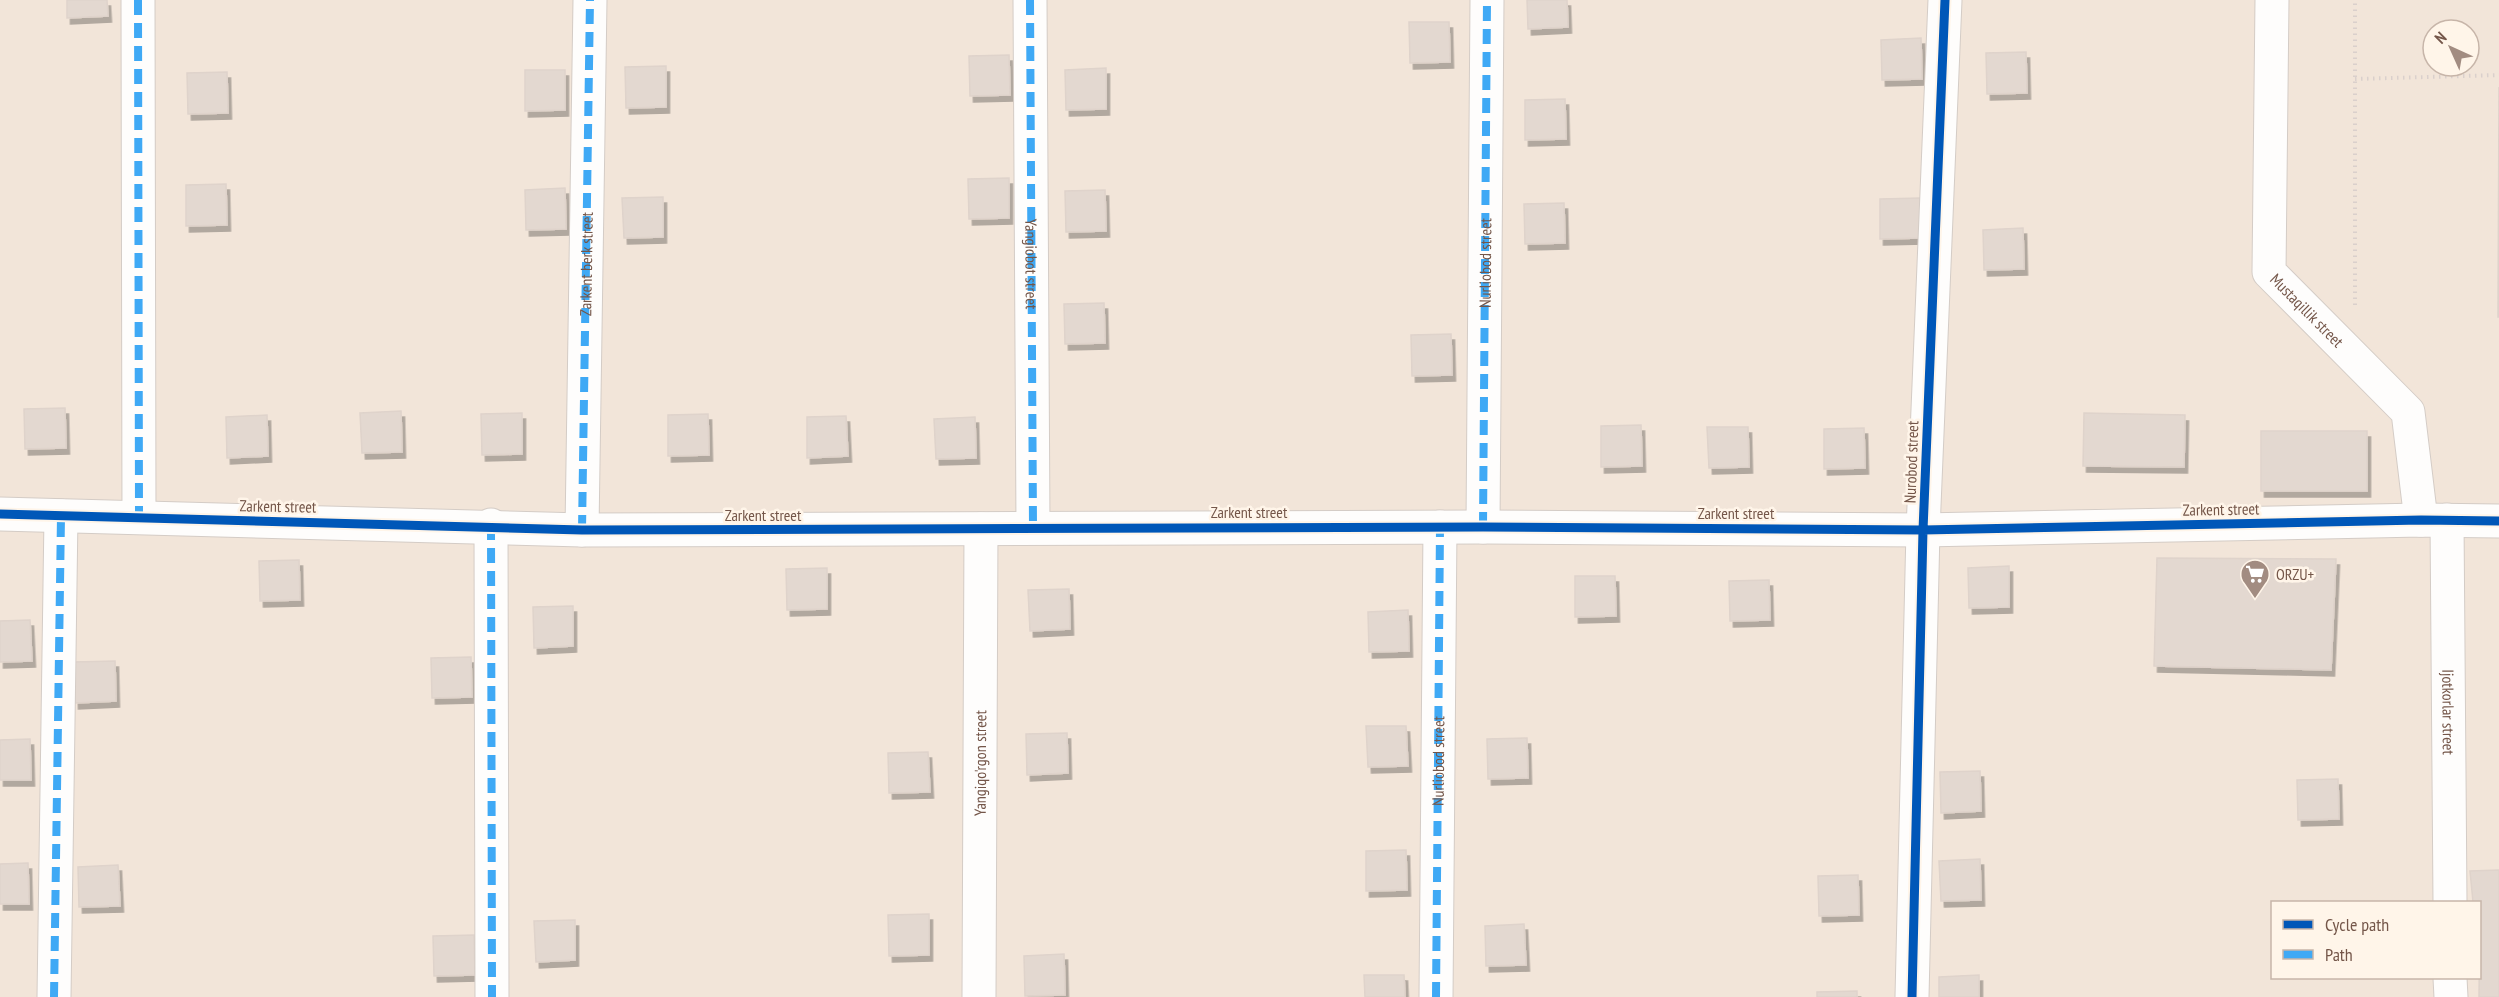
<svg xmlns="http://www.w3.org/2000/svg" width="2499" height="997" viewBox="0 0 2499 997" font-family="'PT Sans Narrow',sans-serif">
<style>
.residential{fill:#f2e5d9;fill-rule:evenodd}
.building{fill:#e3d8d0;stroke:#dfd3cb;stroke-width:1.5;filter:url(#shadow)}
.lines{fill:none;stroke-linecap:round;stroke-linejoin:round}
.minor-casing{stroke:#d4ccc6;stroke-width:35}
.path{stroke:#dad0cc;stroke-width:4;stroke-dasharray:1.5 4.5;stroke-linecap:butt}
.minor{stroke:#fefdfc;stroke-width:33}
.quiet{stroke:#3fa9f5;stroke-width:8;stroke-dasharray:15 8;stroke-linecap:butt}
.cycleway-casing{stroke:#fff5e9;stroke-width:13}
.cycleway{stroke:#0057b8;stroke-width:9}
.labels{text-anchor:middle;stroke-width:5;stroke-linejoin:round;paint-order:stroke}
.street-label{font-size:16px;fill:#745649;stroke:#fff5e9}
.poi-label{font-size:16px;fill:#745649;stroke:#fff5e9;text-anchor:start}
</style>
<defs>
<filter id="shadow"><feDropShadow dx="3.5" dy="6" stdDeviation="0" flood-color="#0004"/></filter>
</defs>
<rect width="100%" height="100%" fill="#f6f0e9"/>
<path class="residential" d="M0 0H2499V997H0ZM2433 30H2469V66H2433ZM2272 902H2480V978H2272Z"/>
<path class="building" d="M67 0H107L108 16 67 18Z
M1527 0H1567L1568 27 1528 29Z
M1409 22H1449L1450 62 1410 63Z
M1921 38 1922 79 1882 80 1881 40Z
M2026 52 2027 93 1987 94 1986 53Z
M1009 55 1010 95 970 96 969 56Z
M666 66V107L626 108 625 67Z
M1106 68V109L1066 110 1065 70Z
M525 70H565V110L525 111Z
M227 72 228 113 188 114 187 73Z
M2499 87V317H2498Z
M1565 99 1566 139 1525 140V100Z
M1009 178V218L969 219 968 179Z
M226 184 227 225 186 226V185Z
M565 188 566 229 526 230 525 190Z
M1105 190 1106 231 1066 232 1065 191Z
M663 197V237L624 238 622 198Z
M1920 198 1921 238 1880 239V199Z
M1564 203 1565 243 1525 244 1524 204Z
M2023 228 2024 269 1984 270 1983 230Z
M1104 303 1105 343 1065 344 1064 304Z
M1451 334 1452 375 1412 376 1411 335Z
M65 408 66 448 25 449 24 409Z
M401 411 402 452 362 453 360 413Z
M522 413V454L482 455 481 414Z
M2084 413 2185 415 2184 467 2083 466Z
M708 414 709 455 668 456V415Z
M267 415 268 456 227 458 226 417Z
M846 416 848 456 807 458V417Z
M975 417 976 458 936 459 934 419Z
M1641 425 1642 466 1601 467V426Z
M1707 427H1748L1749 467 1709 468Z
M1864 428 1865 468 1824 469V429Z
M2261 431H2367V491H2261Z
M2157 558 2336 559 2331 670 2154 666Z
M299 560 300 600 260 601 259 561Z
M2009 566V607L1969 608 1968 568Z
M827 568V609L787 610 786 569Z
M1575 576H1615L1616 616 1575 617Z
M1769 580 1770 620 1730 621 1729 581Z
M1069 589 1070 629 1030 631 1028 590Z
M573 606V646L534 648 533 607Z
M1408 610 1409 651 1369 652 1368 612Z
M30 620 32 661 0 662V621Z
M471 657 472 697 432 698 431 658Z
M115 661 116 701 75 703 74 662Z
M1366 726H1406L1408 766 1368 767Z
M1067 733 1068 773 1027 775 1026 734Z
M1527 738 1528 778 1488 779 1487 739Z
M30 739 31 780H0V740Z
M928 752 930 792 889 793 888 753Z
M1980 771 1981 811 1941 813 1940 772Z
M2338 779 2339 819 2298 820 2297 780Z
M1406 850 1407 890 1366 891V851Z
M1980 859 1981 900 1941 901 1939 861Z
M28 863 29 904H0V864Z
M118 865 120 906 79 907 78 867Z
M2499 870V997H2479L2480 904 2473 902 2470 871Z
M1858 875 1859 915 1819 916 1818 876Z
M929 914V955L889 956 888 915Z
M575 920V960L536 962 534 921Z
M1524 924 1526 965 1486 966 1485 926Z
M474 935 475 975 434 976 433 936Z
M1064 954 1065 995 1025 996 1024 956Z
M1364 975H1404L1405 997H1365Z
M1979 975V997H1939V977Z
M1857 991V997H1817V992Z"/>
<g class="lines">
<g class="minor-casing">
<g id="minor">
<path d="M138 0 139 517"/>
<path id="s1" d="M1030 0 1033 527"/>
<path id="s2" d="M2272 0 2269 272 2408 412 2421 520"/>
<path d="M0 514 582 530 1483 527 1923 530 2421 520 2499 521"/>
<path id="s3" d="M2447 520 2450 902"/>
<path d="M491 525 492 997"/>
<path id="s4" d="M1483 527 1487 0"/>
<path id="s5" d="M582 530 590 0"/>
<path d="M2450 978 2451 997"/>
<path d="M54 997 61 516"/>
<path id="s6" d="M979 997 981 529"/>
<path d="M1436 997 1440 527"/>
<path d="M1912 997 1923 530 1945 0"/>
</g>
</g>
<path class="path" d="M2355 79 2499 75
M2355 305V0"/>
<use href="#minor" class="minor"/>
<g class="quiet">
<path d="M138 0 139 517"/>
<path d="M1030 0 1033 527"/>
<path d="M491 525 492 997"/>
<path d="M1483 527 1487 0"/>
<path d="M582 530 590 0"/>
<path d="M54 997 61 516"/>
<path id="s7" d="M1436 997 1440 527"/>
</g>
<g class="cycleway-casing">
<path id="cycleway" d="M0 514 582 530 1483 527 1923 530 2421 520 2499 521
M1912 997 1923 530 1945 0"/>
</g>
<use href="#cycleway" class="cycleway"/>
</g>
<defs>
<g id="supermarket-pin" transform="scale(1.5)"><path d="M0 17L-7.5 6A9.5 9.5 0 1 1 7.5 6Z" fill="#a28c81" stroke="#fff5e9"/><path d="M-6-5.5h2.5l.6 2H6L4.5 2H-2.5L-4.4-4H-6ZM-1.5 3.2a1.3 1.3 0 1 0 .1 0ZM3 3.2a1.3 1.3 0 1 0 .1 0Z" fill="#fff"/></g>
</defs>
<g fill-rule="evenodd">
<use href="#supermarket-pin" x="2255" y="574"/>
</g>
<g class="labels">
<g class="street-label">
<text dy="6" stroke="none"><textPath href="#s4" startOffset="264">Nurliobod street</textPath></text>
<text dy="6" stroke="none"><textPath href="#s1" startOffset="264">Yangiobot street</textPath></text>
<text dy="6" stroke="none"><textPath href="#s5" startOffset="266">Zarkent berk street</textPath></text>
<text dy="6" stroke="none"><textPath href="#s2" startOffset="326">Mustaqillik street</textPath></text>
<text transform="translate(1911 462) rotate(-88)" y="6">Nurobod street</text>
<text transform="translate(278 506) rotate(1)" y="6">Zarkent street</text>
<text transform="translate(2221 509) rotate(-1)" y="6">Zarkent street</text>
<text x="1249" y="518">Zarkent street</text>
<text x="1736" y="519">Zarkent street</text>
<text x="763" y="521">Zarkent street</text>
<text dy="6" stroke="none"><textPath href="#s3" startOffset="192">Ijotkorlar street</textPath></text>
<text dy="6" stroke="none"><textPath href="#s7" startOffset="236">Nurliobod street</textPath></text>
<text dy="6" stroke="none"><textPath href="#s6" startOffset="234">Yangiqo'rgon street</textPath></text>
</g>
<g class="poi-label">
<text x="2276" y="580">ORZU+</text>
</g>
</g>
<rect x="2271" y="901" width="210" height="78" fill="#fff5e9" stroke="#c7b5a9" stroke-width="1.5"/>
<rect x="2283" y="920" width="30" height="9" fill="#0057b8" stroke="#c7b5a9" stroke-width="1.5"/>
<text x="2325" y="931" font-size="18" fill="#745649">Cycle path</text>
<rect x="2283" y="950" width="30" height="9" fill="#3fa9f5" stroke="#c7b5a9" stroke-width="1.5"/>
<text x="2325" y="961" font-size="18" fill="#745649">Path</text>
<g transform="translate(2451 48) rotate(315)"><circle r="28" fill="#fff5e9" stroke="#c7b5a9" stroke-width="1.5"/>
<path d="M0-4.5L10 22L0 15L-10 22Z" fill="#a28c81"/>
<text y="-9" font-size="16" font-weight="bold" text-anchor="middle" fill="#745649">N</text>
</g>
</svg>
